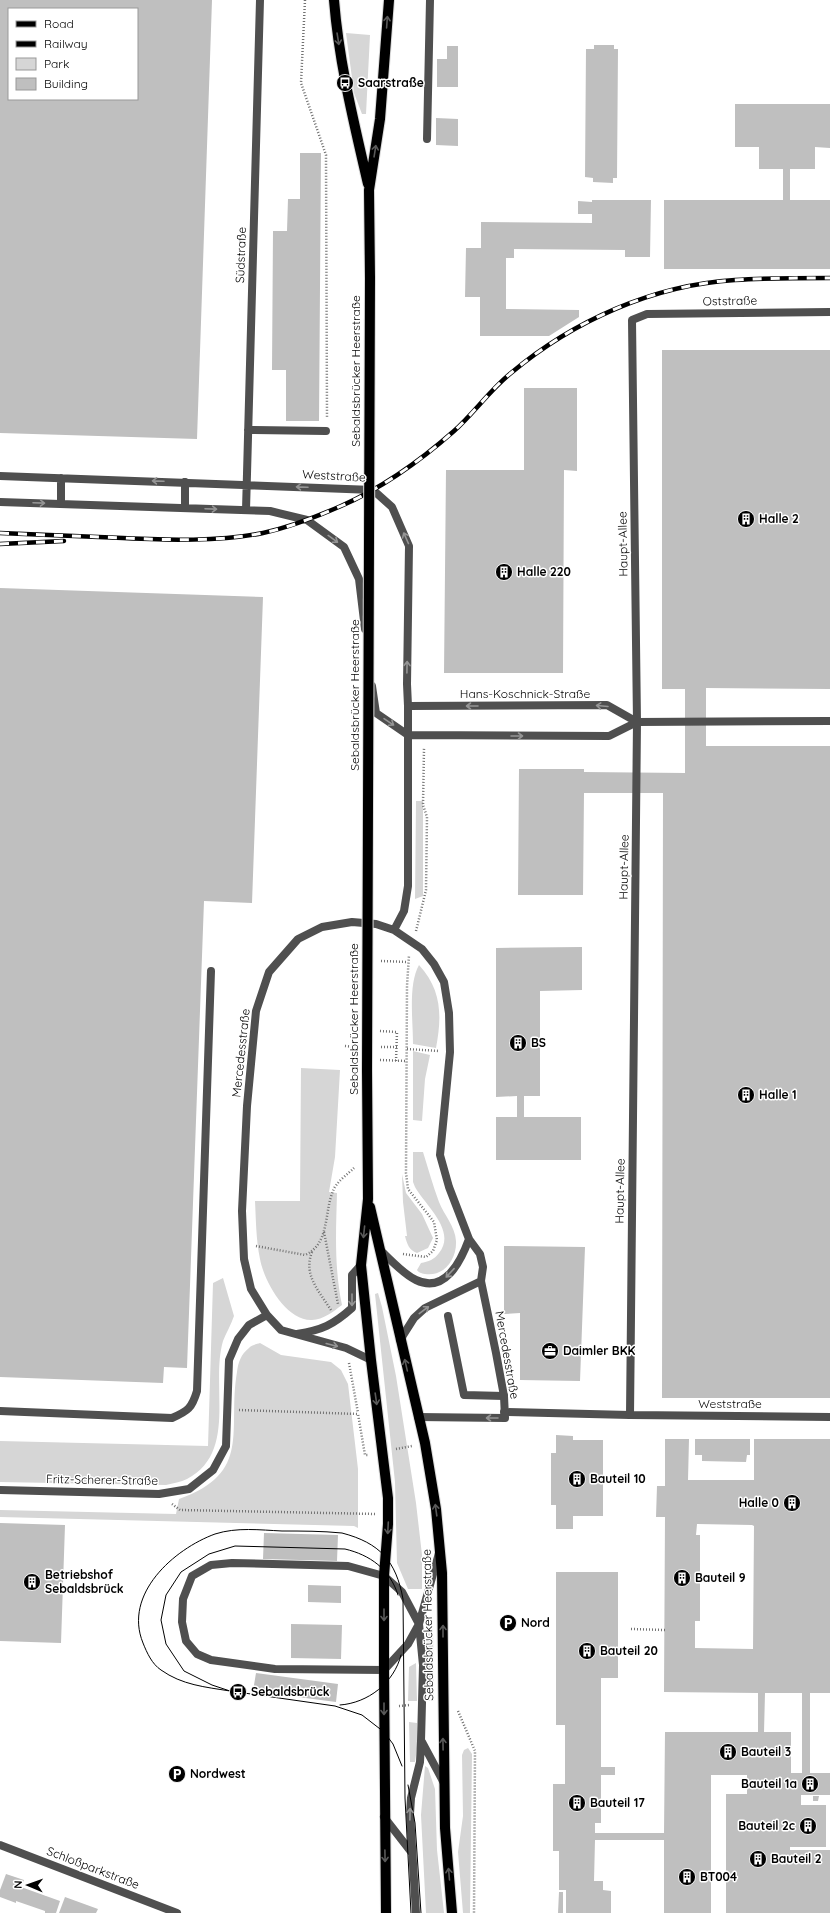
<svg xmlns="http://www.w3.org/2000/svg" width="830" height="1913" viewBox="0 0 830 1913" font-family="Quicksand,sans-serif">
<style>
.green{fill:#d6d6d6}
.building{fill:#bfbfbf;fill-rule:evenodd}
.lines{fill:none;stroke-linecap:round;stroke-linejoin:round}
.primary-casing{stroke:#dbdbdb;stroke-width:12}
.path{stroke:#717171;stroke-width:2.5;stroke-dasharray:1 2;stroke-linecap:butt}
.lane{stroke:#4f4f4f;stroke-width:8}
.street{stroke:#4f4f4f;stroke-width:8}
.primary{stroke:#000;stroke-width:10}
.tram{stroke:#000;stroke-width:1}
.rail-casing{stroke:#000;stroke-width:4.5}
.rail{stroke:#fff;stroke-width:3;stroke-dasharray:9;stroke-linecap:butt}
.primary-bridge-casing{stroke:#dbdbdb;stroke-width:12;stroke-linecap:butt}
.primary-bridge{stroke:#000;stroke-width:10}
.oneway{stroke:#595959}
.oneway2{stroke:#959595}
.labels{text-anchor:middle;stroke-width:3;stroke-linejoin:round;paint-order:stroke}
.poi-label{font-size:12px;font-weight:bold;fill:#000;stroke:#fff;text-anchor:start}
.street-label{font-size:12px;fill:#000;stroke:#fff}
</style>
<rect width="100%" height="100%" fill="#fff"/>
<path class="green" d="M346 33 370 35 366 114H362L354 93Z
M416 801H423V896L415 899Z
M419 965C442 990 442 1016 436 1048L413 1044C413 1020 408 985 419 965Z
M413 1051 430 1055 425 1079 422 1121 413 1120Z
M301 1068 340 1070 335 1157 329 1192 337 1193C336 1231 334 1267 342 1305 334 1311 323 1320 312 1320 286 1321 264 1281 260 1259 256 1240 256 1220 255 1201H300Z
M413 1152H423C428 1168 433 1186 439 1202 444 1215 455 1226 456 1241 457 1259 444 1277 425 1274 421 1273 419 1273 417 1270L421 1263C428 1262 435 1259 439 1253 457 1231 425 1205 415 1187L413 1182Z
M402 1174 406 1193 422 1214 433 1238 428 1248 417 1253C409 1250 407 1244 405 1236H407L403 1202Z
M223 1278 234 1316C231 1325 226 1333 223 1341 210 1386 238 1452 187 1479 181 1482 173 1483 166 1485L0 1482V1441L208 1446 213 1283Z
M378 1293 382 1307 396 1376 416 1503 422 1555V1589H408L397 1563 395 1482 375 1294Z
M260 1343 281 1355 331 1362 341 1370 348 1384 358 1469V1528L354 1526 0 1517V1510L176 1514 179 1499C253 1473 227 1430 237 1372 238 1363 241 1354 249 1348 251 1345 257 1344 260 1343Z
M426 1629H433L434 1701H427Z
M416 1663 417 1701H408L409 1667Z
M409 1722 417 1723V1748L415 1762H410Z
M468 1748 472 1754 470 1913H463L458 1852 463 1816 462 1755 464 1750Z
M425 1766 428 1768 435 1789 437 1850 444 1913H426L421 1815Z"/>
<path class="building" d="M0 0H212L197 439 0 433ZM9 9H137V99H9Z
M594 45H614V49H618L617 178H613V183L593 182V178L585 177 586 49H594Z
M447 46H458V87H437V59H447Z
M735 104H830V148L815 147V169H790V200H830V269H664V200H783V169H759V147H735Z
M436 118 458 119V146L436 145Z
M300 153H321L319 421H286V370H272L273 231H287L288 199H300Z
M592 200H651L650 257H625V250L514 249V258H506V309L579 310V317L549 336H480V297H465L466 248H481V222L592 223V214H578V201L592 202Z
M662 350H830V689L706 688V746H830V1398H662L663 793H584L583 895H518L519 769H584V772L685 773V689H662Z
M524 388H577V471L564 470 563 673H444L446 470H524Z
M0 588 263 597 252 903 204 901 187 1368 164 1367 163 1383 0 1377Z
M582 947V990L540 991V1096H524V1117H581V1160H496V1117H517V1096L496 1097V948Z
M504 1246 585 1247 580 1381 520 1380V1313L504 1314Z
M556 1435 573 1436V1440H603V1516H573V1529H556V1505H551V1453H556Z
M665 1439H689L688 1480H754V1439H830V1693H810V1773H830V1795H801V1805H826V1847H790V1850H830V1913H726V1794H747V1775H711V1913H664V1840H595L594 1881H603V1890L611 1891V1913H566V1890H559V1851H553V1784H565V1725H556V1572H618V1678H601V1767H615V1775H601V1823H595V1833H664L665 1732H758V1693L664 1692 665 1517H656L657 1486H665ZM697 1524 752 1525 754 1526 753 1649 695 1648V1621H700V1535H696ZM765 1693H802V1773H791V1732H764Z
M695 1439H750V1455H747L746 1462 702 1461V1455H695Z
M0 1523 65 1525 61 1643 0 1641Z
M264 1533 338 1535 337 1561 263 1559Z
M308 1585 341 1586V1603L308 1602Z
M291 1624 342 1625 341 1659 291 1658Z
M256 1673 338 1684 336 1702 253 1691Z
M813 1796H819L818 1801H813Z
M6 1874 24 1880 21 1887 60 1901 56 1913H45V1911L16 1901V1903L0 1897V1890Z
M559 1892H563V1913H558Z
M65 1897 98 1909 96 1913H59Z"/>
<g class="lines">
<g class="primary-casing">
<path id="primary" d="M334 0C339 63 354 123 368 184
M370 278 369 190 380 119 389 0
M367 1070 368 1199 361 1265 371 1360 388 1498V1524L384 1576V1670L386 1913
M370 1207 425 1443 436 1509 442 1573 445 1828 452 1913"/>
</g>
<path class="path" d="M305 0 301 83 326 155 327 418
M416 931 426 890 427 817 423 805 424 748
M381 961 408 962
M380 1031 397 1032 396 1061
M345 1046 354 1047
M381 1047H397
M407 1049 439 1051
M380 1060 407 1061
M324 1232 338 1304
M256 1246 305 1255C330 1244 324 1212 333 1191 336 1182 348 1174 354 1168
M312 1252C303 1275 319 1291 331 1310
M403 1254 426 1257 433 1251 437 1240 434 1222 408 1189 406 1173 407 986 409 955
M349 1363 358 1413
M239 1410 358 1414 365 1455H369
M396 1449 412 1446
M172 1504 180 1510 376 1514
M631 1629 665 1630
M399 1706 410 1705
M458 1711 475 1751 474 1913"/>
<path class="lane" d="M248 430 326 431
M0 476 373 490 392 507 409 546 407 684 408 706
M0 502 270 511 307 520 344 547 359 579 365 629
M61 504V478
M185 508V482
M246 510 260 0
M372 686 376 713 408 735
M448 1316 464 1395 504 1396
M0 1411 172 1418C188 1411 192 1408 197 1391L211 971
M504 1412 630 1415
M422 1742 444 1783
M384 1817 412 1853
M416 1913 410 1814 411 1798 420 1762 421 1741 423 1665 419 1624 402 1592 384 1576 348 1566 232 1563 211 1565 192 1576 183 1599 182 1622 186 1641 197 1654 211 1660 275 1669 384 1670 408 1644 419 1624 439 1553"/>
<path class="street" d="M427 139 430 0
M830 312 647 314 632 320 637 722 630 1415 830 1417
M408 735 609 736 637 722 830 721
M394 930 404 911 408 886V706L607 705 637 722
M380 1250C391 1260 403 1274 416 1280 445 1294 461 1261 469 1239
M297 1334C322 1330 333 1325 352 1308V1275L361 1265
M400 1340 414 1318 425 1308 481 1281
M371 1360 346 1348 281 1330 267 1315 251 1289 244 1259 242 1211 247 1106 256 1011 269 972 298 939 322 927 352 922 376 924 394 930 422 949 434 964 444 982 449 1013 450 1052 440 1155 449 1187 469 1239 480 1254 483 1267 481 1281 496 1353 504 1396 505 1418 418 1417
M0 1490 159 1494 189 1489 213 1470 226 1446 229 1360 238 1339 249 1325 267 1315
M0 1845 177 1913"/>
<use href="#primary" class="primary"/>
<path class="tram" d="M398 1595C390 1569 370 1555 345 1549L235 1546 209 1554 181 1572 166 1595 161 1620 166 1644 184 1671 212 1685 230 1691 335 1706 362 1715 384 1732 393 1744 402 1766
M230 1691C205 1687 182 1685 161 1670 152 1664 147 1653 143 1643 123 1594 174 1549 215 1534 237 1527 260 1530 282 1531 302 1531 322 1531 342 1533 380 1543 396 1561 403 1599L405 1798 411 1913
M340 1705C368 1703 394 1683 401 1655
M408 1785 415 1823 421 1913"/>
<g class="rail-casing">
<path id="rail" d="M0 533C41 535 82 536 123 538 169 540 218 542 263 533 290 527 316 517 341 506 382 488 420 461 454 431 474 413 490 390 511 373 573 321 653 285 735 280 766 278 798 278 830 278
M0 544 64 541"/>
</g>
<use href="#rail" class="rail"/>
<g class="primary-bridge-casing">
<path id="primary-bridge" d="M367 1070 370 278"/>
</g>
<use href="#primary-bridge" class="primary-bridge"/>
</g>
<defs><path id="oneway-shaft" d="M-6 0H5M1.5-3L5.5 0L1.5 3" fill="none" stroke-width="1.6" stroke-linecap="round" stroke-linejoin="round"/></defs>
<g class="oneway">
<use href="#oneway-shaft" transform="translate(387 22) rotate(-86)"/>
<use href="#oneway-shaft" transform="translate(338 39) rotate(81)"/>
<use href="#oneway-shaft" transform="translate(375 151) rotate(-81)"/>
<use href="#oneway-shaft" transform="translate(364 1232) rotate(96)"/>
<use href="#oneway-shaft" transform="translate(406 1365) rotate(-103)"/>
<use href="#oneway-shaft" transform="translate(376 1399) rotate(82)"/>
<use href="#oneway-shaft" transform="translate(436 1510) rotate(-98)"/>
<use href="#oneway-shaft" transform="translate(388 1528) rotate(93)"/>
<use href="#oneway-shaft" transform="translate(384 1615) rotate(90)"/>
<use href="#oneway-shaft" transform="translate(443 1631) rotate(-90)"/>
<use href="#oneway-shaft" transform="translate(384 1709) rotate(90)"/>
<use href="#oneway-shaft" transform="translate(443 1744) rotate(-91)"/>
<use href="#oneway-shaft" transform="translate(385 1856) rotate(89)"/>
<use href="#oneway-shaft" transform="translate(449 1874) rotate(-95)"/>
</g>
<g class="oneway2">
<use href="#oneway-shaft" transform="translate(158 481) rotate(-178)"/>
<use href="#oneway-shaft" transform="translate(302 487) rotate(-178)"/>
<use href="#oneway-shaft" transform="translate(39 503) rotate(2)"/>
<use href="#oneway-shaft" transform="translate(211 509) rotate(2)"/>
<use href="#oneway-shaft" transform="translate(406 538) rotate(-114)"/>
<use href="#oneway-shaft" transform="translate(333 539) rotate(36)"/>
<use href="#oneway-shaft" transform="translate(407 667) rotate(-89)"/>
<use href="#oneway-shaft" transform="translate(472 706) rotate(180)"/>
<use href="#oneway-shaft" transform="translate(602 706) rotate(-175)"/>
<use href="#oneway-shaft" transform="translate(389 722) rotate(34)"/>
<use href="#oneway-shaft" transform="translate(517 736)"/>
<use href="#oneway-shaft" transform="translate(450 1273) rotate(133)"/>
<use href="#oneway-shaft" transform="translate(352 1300) rotate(90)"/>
<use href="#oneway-shaft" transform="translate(424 1310) rotate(-37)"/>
<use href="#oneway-shaft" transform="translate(332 1345) rotate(14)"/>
<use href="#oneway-shaft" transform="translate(492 1418) rotate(-180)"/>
<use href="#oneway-shaft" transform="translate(410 1814) rotate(-89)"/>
</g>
<defs>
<g id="bus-disc" transform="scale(0.9)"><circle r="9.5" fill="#000" stroke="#fff"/><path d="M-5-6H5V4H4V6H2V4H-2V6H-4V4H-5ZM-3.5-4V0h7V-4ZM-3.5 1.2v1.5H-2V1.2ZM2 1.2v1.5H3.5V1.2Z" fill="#fff"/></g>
<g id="building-disc" transform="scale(0.9)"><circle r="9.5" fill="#000" stroke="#fff"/><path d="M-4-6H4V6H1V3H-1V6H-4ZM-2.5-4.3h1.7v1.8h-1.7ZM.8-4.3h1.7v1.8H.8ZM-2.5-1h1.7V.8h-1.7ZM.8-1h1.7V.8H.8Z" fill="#fff"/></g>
<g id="office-disc" transform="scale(0.9)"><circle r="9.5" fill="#000" stroke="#fff"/><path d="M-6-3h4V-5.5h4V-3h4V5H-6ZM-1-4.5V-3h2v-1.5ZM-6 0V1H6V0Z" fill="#fff"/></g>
<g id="parking-disc" transform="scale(0.9)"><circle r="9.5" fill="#000" stroke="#fff"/><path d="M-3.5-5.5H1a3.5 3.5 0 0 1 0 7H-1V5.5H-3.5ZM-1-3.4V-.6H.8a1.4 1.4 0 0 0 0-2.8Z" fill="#fff"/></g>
</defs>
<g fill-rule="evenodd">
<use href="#bus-disc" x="345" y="83"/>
<use href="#building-disc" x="746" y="519"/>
<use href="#building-disc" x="504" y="572"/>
<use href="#building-disc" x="518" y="1043"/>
<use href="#building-disc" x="746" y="1095"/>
<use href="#office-disc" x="550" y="1351"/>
<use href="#building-disc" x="577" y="1479"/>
<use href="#building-disc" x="792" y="1503"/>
<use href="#building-disc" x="682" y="1578"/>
<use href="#building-disc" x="32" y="1582"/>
<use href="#parking-disc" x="508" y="1623"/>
<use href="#building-disc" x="587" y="1651"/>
<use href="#bus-disc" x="238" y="1692"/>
<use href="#building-disc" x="728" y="1752"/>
<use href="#parking-disc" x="177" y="1774"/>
<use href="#building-disc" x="810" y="1784"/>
<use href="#building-disc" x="577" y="1803"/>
<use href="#building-disc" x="808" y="1826"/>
<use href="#building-disc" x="758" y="1859"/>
<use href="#building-disc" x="687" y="1877"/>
</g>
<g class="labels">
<g class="poi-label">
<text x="358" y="87">Saarstraße</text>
<text x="759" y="523">Halle 2</text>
<text x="517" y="576">Halle 220</text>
<text x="531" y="1047">BS</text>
<text x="759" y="1099">Halle 1</text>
<text x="563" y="1355">Daimler BKK</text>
<text x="590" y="1483">Bauteil 10</text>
<text x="779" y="1507" text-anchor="end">Halle 0</text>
<text x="45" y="1579">Betriebshof<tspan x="45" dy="14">Sebaldsbrück</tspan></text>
<text x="695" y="1582">Bauteil 9</text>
<text x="521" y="1627">Nord</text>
<text x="600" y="1655">Bauteil 20</text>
<text x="251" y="1696">Sebaldsbrück</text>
<text x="741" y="1756">Bauteil 3</text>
<text x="190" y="1778">Nordwest</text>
<text x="797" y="1788" text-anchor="end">Bauteil 1a</text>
<text x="590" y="1807">Bauteil 17</text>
<text x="795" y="1830" text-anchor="end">Bauteil 2c</text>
<text x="771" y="1863">Bauteil 2</text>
<text x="700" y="1881">BT004</text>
</g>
<g class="street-label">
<text transform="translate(241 255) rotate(-88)" y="4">Südstraße</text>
<text transform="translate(730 301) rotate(-1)" y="4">Oststraße</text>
<text transform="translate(356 371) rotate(-90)" y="4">Sebaldsbrücker Heerstraße</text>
<text transform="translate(334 476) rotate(3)" y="4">Weststraße</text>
<text transform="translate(623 544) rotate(-91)" y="4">Haupt-Allee</text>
<text x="525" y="698">Hans-Koschnick-Straße</text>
<text transform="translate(355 695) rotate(-90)" y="4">Sebaldsbrücker Heerstraße</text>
<text transform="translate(624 867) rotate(-89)" y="4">Haupt-Allee</text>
<text transform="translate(354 1019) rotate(-90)" y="4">Sebaldsbrücker Heerstraße</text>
<text transform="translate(241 1053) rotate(-84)" y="4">Mercedesstraße</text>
<text transform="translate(620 1191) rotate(-89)" y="4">Haupt-Allee</text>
<text transform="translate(507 1355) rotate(80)" y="4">Mercedesstraße</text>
<text x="730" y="1408">Weststraße</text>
<text transform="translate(102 1480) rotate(1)" y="4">Fritz-Scherer-Straße</text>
<text transform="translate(428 1625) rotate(-91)" y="4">Sebaldsbrücker Heerstraße</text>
<text transform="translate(93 1868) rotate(21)" y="4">Schloßparkstraße</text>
</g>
</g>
<rect x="8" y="8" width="130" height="92" fill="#ffffff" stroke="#999999"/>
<rect x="16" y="21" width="20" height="6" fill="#000000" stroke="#999999"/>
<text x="44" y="28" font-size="12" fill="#000000">Road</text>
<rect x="16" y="41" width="20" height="6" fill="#000000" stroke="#999999"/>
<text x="44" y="48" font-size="12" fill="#000000">Railway</text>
<rect x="16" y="58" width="20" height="12" fill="#d6d6d6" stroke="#999999"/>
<text x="44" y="68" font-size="12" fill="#000000">Park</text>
<rect x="16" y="78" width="20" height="12" fill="#bfbfbf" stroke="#999999"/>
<text x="44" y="88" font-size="12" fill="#000000">Building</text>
<g transform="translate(28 1885) rotate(272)" stroke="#ffffff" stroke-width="3" paint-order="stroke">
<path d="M0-3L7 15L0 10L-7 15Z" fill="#000000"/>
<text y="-6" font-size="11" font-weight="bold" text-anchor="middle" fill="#000000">N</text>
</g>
</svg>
